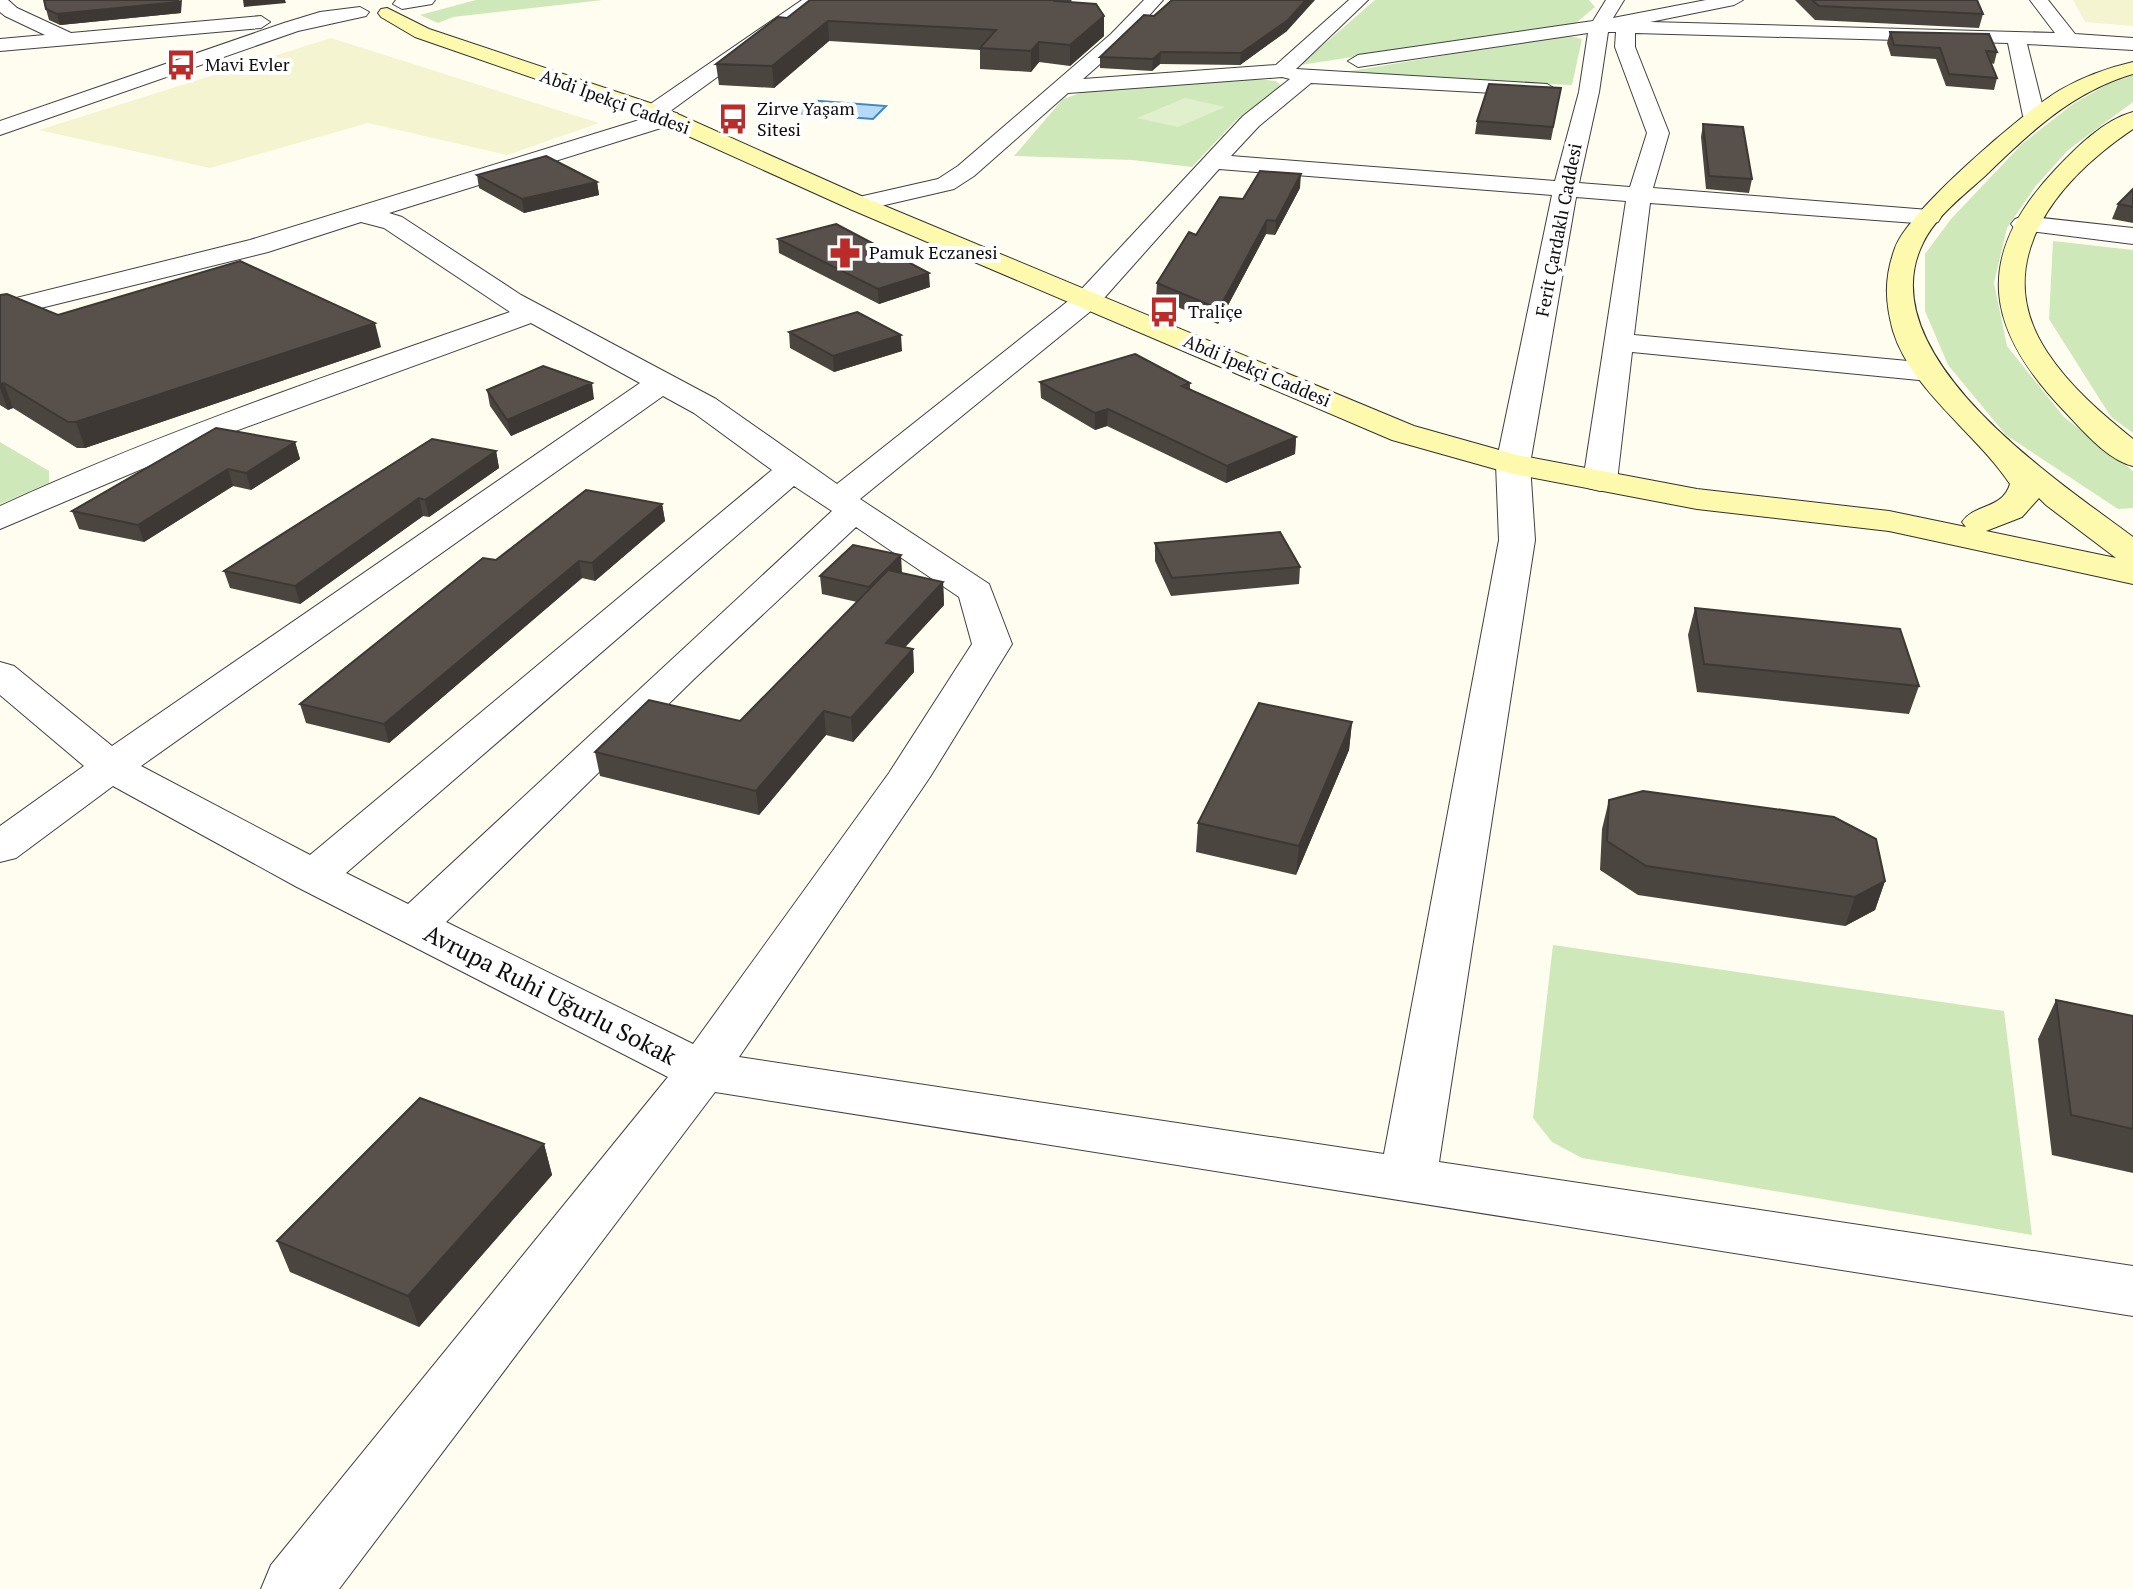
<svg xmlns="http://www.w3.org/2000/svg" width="2133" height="1589" viewBox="0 0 2133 1589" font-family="'PT Serif',serif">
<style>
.farmland{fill:#f4f4d0}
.green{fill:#cfe8ba}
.pitch{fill:#e1f0cc}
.water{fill:#b6d9f5;stroke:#3e88ca;stroke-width:2}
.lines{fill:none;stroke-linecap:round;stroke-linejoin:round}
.street-casing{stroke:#414141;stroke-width:2}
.secondary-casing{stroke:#303030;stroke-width:2}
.street{fill:#fff;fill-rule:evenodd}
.secondary{fill:#fdfaad;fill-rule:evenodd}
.wall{fill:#4b4540}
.shaded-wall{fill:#3d3834}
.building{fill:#57504b;stroke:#3d3834;stroke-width:2}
.labels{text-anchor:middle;stroke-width:8;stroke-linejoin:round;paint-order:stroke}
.far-poi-label{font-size:18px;fill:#0e0e0e;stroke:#fff;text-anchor:start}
.far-street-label{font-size:18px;fill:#0e0e0e;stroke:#fff}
.near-street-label{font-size:24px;fill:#0e0e0e;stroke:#fff}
</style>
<rect width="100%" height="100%" fill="#fffdf0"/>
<path class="farmland" d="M2073 0H2133V26L2085 22Z
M331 38 599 123 507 155 368 123 210 168 39 130Z"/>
<path class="green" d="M476 0H603L453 17 438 23 420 15Z
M1375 0H1589L1595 7 1576 23 1300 65Z
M1566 35 1582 39 1572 85 1345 76 1339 73Z
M2133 75V102L2068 150 2035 187 2007 228 1994 283 2007 346 2064 417 2133 471V508L2118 509 2006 435 1948 365 1925 311V254L1951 219 2023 143 2073 104 2108 84Z
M1255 79 1276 81 1283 87 1238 118 1192 167 1132 160 1014 156 1063 99 1086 91Z
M2053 241 2133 250V433L2111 417 2049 319Z
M0 442 49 471V483L0 504Z
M1553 945 2004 1011 2032 1235 1582 1158 1552 1142 1533 1118Z"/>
<path class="pitch" d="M1185 98 1225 107 1178 127 1137 118Z"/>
<path class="water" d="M807 100 886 106 873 119 792 113Z"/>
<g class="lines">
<g class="street-casing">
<path id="street" d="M0 0H8L17 8 71 33 261 16 270 22 261 28 0 51V39L45 35 5 16 0 12Z
M396 0H435L432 4 402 9 393 4Z
M802 0H823L669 112 677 113 680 118 677 123 389 213 402 217 521 295 716 399 837 484 1077 294 1243 116 1290 79 1282 77 1068 93 974 176 954 189 859 211 850 209 847 204 850 199 938 179 958 166 1111 34 1144 0H1163L1125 42 1083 79 1276 65 1349 0H1368L1296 69 1547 84 1557 90 1547 96 1311 83 1259 126 1231 156 1555 181 1579 92 1588 33 1358 67 1348 61 1358 55 1593 21 1606 0H1624L1613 18 1706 0H1743L1734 5 1650 22 2055 33 2030 0H2048L2075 34 2133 38V50L2027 44 2045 116 2034 122 2023 116 2008 43 1635 33V47L1669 133 1653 188 1929 210 1938 212 1941 217 1938 222 1929 224 1650 203 1634 335 1929 363 1940 366 1944 372 1940 378 1929 381 1632 352 1617 481 1612 488 1600 491 1588 488 1583 481 1626 201 1576 197 1530 464 1535 540 1439 1162 2133 1266V1316L715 1092 339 1589H261L271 1565 668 1077 297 887 113 786 16 858 0 862V826L84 766 0 695V662L14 666 112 746 640 383 531 323 208 441 0 529V506C166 430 338 372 510 312L384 228 361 222 268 252 0 318V302L250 240 649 117 643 112 646 107ZM1608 32H1616L1615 47 1647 133 1630 187 1579 183 1599 92ZM1219 169 1552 195 1496 464 1499 540 1384 1154 739 1057 930 777 1012 644 989 584 860 499 1097 306ZM663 396 694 413 772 470 310 855 141 766ZM794 486 832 511 408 904 346 873ZM856 527 959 597 972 644 889 773 693 1044 446 922 695 678Z
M360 7 369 12 366 16 298 31 0 135V121L284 23 320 12Z
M2024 216 2133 228V244L2015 229 2011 224 2015 219Z"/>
</g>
<g class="secondary-casing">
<path id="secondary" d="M387 8 429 29 662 107 868 199 1414 426 1517 455 1697 489 1889 511 1966 527 1962 522C1975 503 2002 510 2010 484 1977 434 1911 390 1893 331 1885 301 1884 278 1895 248 1908 211 2023 112 2060 90 2083 77 2107 68 2133 62V74C2072 92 2029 133 1985 176 1963 196 1936 216 1923 243 1867 355 2058 481 2133 537V584L1889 531 1697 509 1513 474 1392 440 850 209 646 117 415 37 381 17 378 13 381 9ZM2039 498 2046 505 2116 558 1986 531 2022 517Z
M2133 112V129C2059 179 1987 261 2047 352 2070 387 2102 414 2133 439V466C2108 460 2084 432 2067 414 1985 330 1972 258 2055 170 2075 149 2103 120 2133 112Z"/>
</g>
<use href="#street" class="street"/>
<use href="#secondary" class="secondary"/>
</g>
<path class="wall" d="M810 0H1072L1070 2 1104 16V36L1070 66 1039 62 1031 72 980 69V50L829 41 774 88 719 85 716 64 787 18Z
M1795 0H1977L1983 14 1979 28 1815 20Z
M46 9 181 13 60 25 49 20Z
M1287 31 1240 65 1160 64 1152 71 1100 68V57Z
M1890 32 1997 52 1994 64 1991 63 1997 78 1994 90 1946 86 1936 59 1891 56 1887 43Z
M1561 88 1551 140 1475 134 1477 121Z
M1703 124 1752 179 1749 193 1706 189 1701 137Z
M477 175 597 182 599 195 524 213 479 188Z
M1300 188 1275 235 1266 234 1218 324 1156 298 1157 283 1196 235 1243 199Z
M2133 189V223L2112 219 2118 204Z
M778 239 930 287 879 304 779 253Z
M0 295 58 315 381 347 85 448H77L13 408 8 410 0 405Z
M789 332 902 351 834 372 790 348Z
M1040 382 1190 383V389L1296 437 1295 454 1226 483 1107 426 1095 430 1041 398Z
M487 390 594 399 511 436 490 406Z
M295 442 300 459 251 490 233 486 144 542 79 529 72 511Z
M496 451 499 468 429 517 423 516 300 604 230 588 224 571Z
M662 504 665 521 595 581 582 578 389 743 306 723 300 704 496 560Z
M1155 543 1300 567 1299 584 1171 596 1155 561Z
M901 573 943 582 944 605 905 647 913 649 914 672 853 742 826 735 759 815 600 776 595 752 740 721 857 602 822 594 820 576Z
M1695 608 1919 686 1909 714 1697 692 1688 635Z
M1352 722 1349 750 1296 875 1196 852 1198 823Z
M1609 800 1885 881 1875 910 1845 926 1638 895 1600 870 1602 829Z
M2056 1000 2133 1016V1173L2052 1155 2038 1039Z
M544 1144 552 1175 419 1327 290 1272 277 1241Z"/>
<path class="shaded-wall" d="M182 0 181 13 60 25 57 14Z
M243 0H285L286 3 244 7Z
M1306 0H1315L1287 31 1240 65 1241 53Z
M1104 16V36L1070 66V45Z
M828 21 829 41 774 88 772 66Z
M1039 42V62L1031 72V51Z
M1161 52 1160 64 1152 71 1153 59Z
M1301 174 1300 188 1275 235 1276 221Z
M597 182 599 195 524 213 522 199Z
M1267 220 1266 234 1218 324 1219 309Z
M929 273 930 287 879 304 878 289Z
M375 323 381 347 85 448 76 422Z
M901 335 902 351 834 372 833 356Z
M4 383 13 408 8 410 0 388V384Z
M592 383 594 399 511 436 507 420Z
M1108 409 1107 426 1095 430V413Z
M1296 437 1295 454 1226 483 1227 466Z
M295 442 300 459 251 490 246 473Z
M496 451 499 468 429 517 425 500Z
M228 469 233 486 144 542 138 525Z
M419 498 423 516 300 604 295 586Z
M662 504 665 521 595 581 592 563Z
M901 555 902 573 870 605 869 587Z
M579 561 582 578 389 743 384 724Z
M943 582 944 605 888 666 886 643Z
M913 649 914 672 853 742 851 718Z
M824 711 826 735 759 815 756 791Z
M1352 722 1349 750 1296 875 1299 846Z
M1885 881 1875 910 1845 926 1855 897Z
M544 1144 552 1175 419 1327 408 1296Z"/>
<path class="building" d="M44 0H178V2L57 14 46 9Z
M810 0H1056L1055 1 1096 4 1104 16 1070 45 1039 42 1031 51 980 48 996 30 828 21 772 66 716 64 778 17 787 18Z
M1172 0H1306L1288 20 1241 53 1161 52 1153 59 1100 57 1144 15 1154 16Z
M1812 0H1977L1983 14 1819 6Z
M1890 32 1989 34 1997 52 1986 51 1997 78 1949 74 1940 48 1894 45Z
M1489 84 1561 88 1553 127 1477 121Z
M1703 124 1743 127 1752 179 1709 176Z
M546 156 597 182 522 199 477 175Z
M1260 171 1301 174 1276 221 1267 220 1219 309 1157 283 1189 232 1196 235 1220 197 1243 199Z
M2133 189V207L2118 204Z
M836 224 929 273 878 289 778 239Z
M240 261 375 323 76 422H68L4 383 0 384V295L7 294 58 315Z
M857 312 901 335 833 356 789 332Z
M1135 354 1190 383 1182 386 1296 437 1227 466 1108 409 1095 413 1040 382Z
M543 366 592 383 507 420 487 390Z
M216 428 295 442 246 473 228 469 138 525 72 511Z
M432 439 496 451 425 500 419 498 295 586 224 571Z
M586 490 662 504 592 563 579 561 384 724 300 704 483 558 496 560Z
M1280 532 1300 567 1172 578 1155 543Z
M853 545 901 555 869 587 820 576Z
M888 570 943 582 886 643 913 649 851 718 824 711 756 791 595 752 649 700 740 721Z
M1695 608 1900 629 1919 686 1704 664Z
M1259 703 1352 722 1299 846 1198 823Z
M1643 791 1834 817 1876 839 1885 881 1855 897 1646 866 1607 841 1609 800Z
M2056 1000 2133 1016V1129L2071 1115Z
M420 1098 544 1144 408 1296 277 1241Z"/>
<defs>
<g id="bus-bare" transform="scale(2.4)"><path d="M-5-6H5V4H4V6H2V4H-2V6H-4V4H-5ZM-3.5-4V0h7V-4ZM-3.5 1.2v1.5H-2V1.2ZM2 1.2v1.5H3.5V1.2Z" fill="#bb2c29" stroke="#fff" stroke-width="2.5" paint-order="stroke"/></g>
<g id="pharmacy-bare" transform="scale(2.4)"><path d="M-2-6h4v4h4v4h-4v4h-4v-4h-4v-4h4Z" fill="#bb2c29" stroke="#fff" stroke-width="2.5" paint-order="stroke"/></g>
</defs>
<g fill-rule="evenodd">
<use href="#bus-bare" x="181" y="65"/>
<use href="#bus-bare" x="733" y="119"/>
<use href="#pharmacy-bare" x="845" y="253"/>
<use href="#bus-bare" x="1164" y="312"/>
</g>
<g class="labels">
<g class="far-poi-label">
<text x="205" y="71">Mavi Evler</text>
<text x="757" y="115">Zirve Yaşam<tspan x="757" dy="21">Sitesi</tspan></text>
<text x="869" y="259">Pamuk Eczanesi</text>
<text x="1188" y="318">Traliçe</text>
</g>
<g class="far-street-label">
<text transform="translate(615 102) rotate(20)" y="6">Abdi İpekçi Caddesi</text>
<text transform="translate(1559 230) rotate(-79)" y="6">Ferit Çardaklı Caddesi</text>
<text transform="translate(1257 371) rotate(23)" y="6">Abdi İpekçi Caddesi</text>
</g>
<g class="near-street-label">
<text transform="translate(550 995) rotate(27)" y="8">Avrupa Ruhi Uğurlu Sokak</text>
</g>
</g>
</svg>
